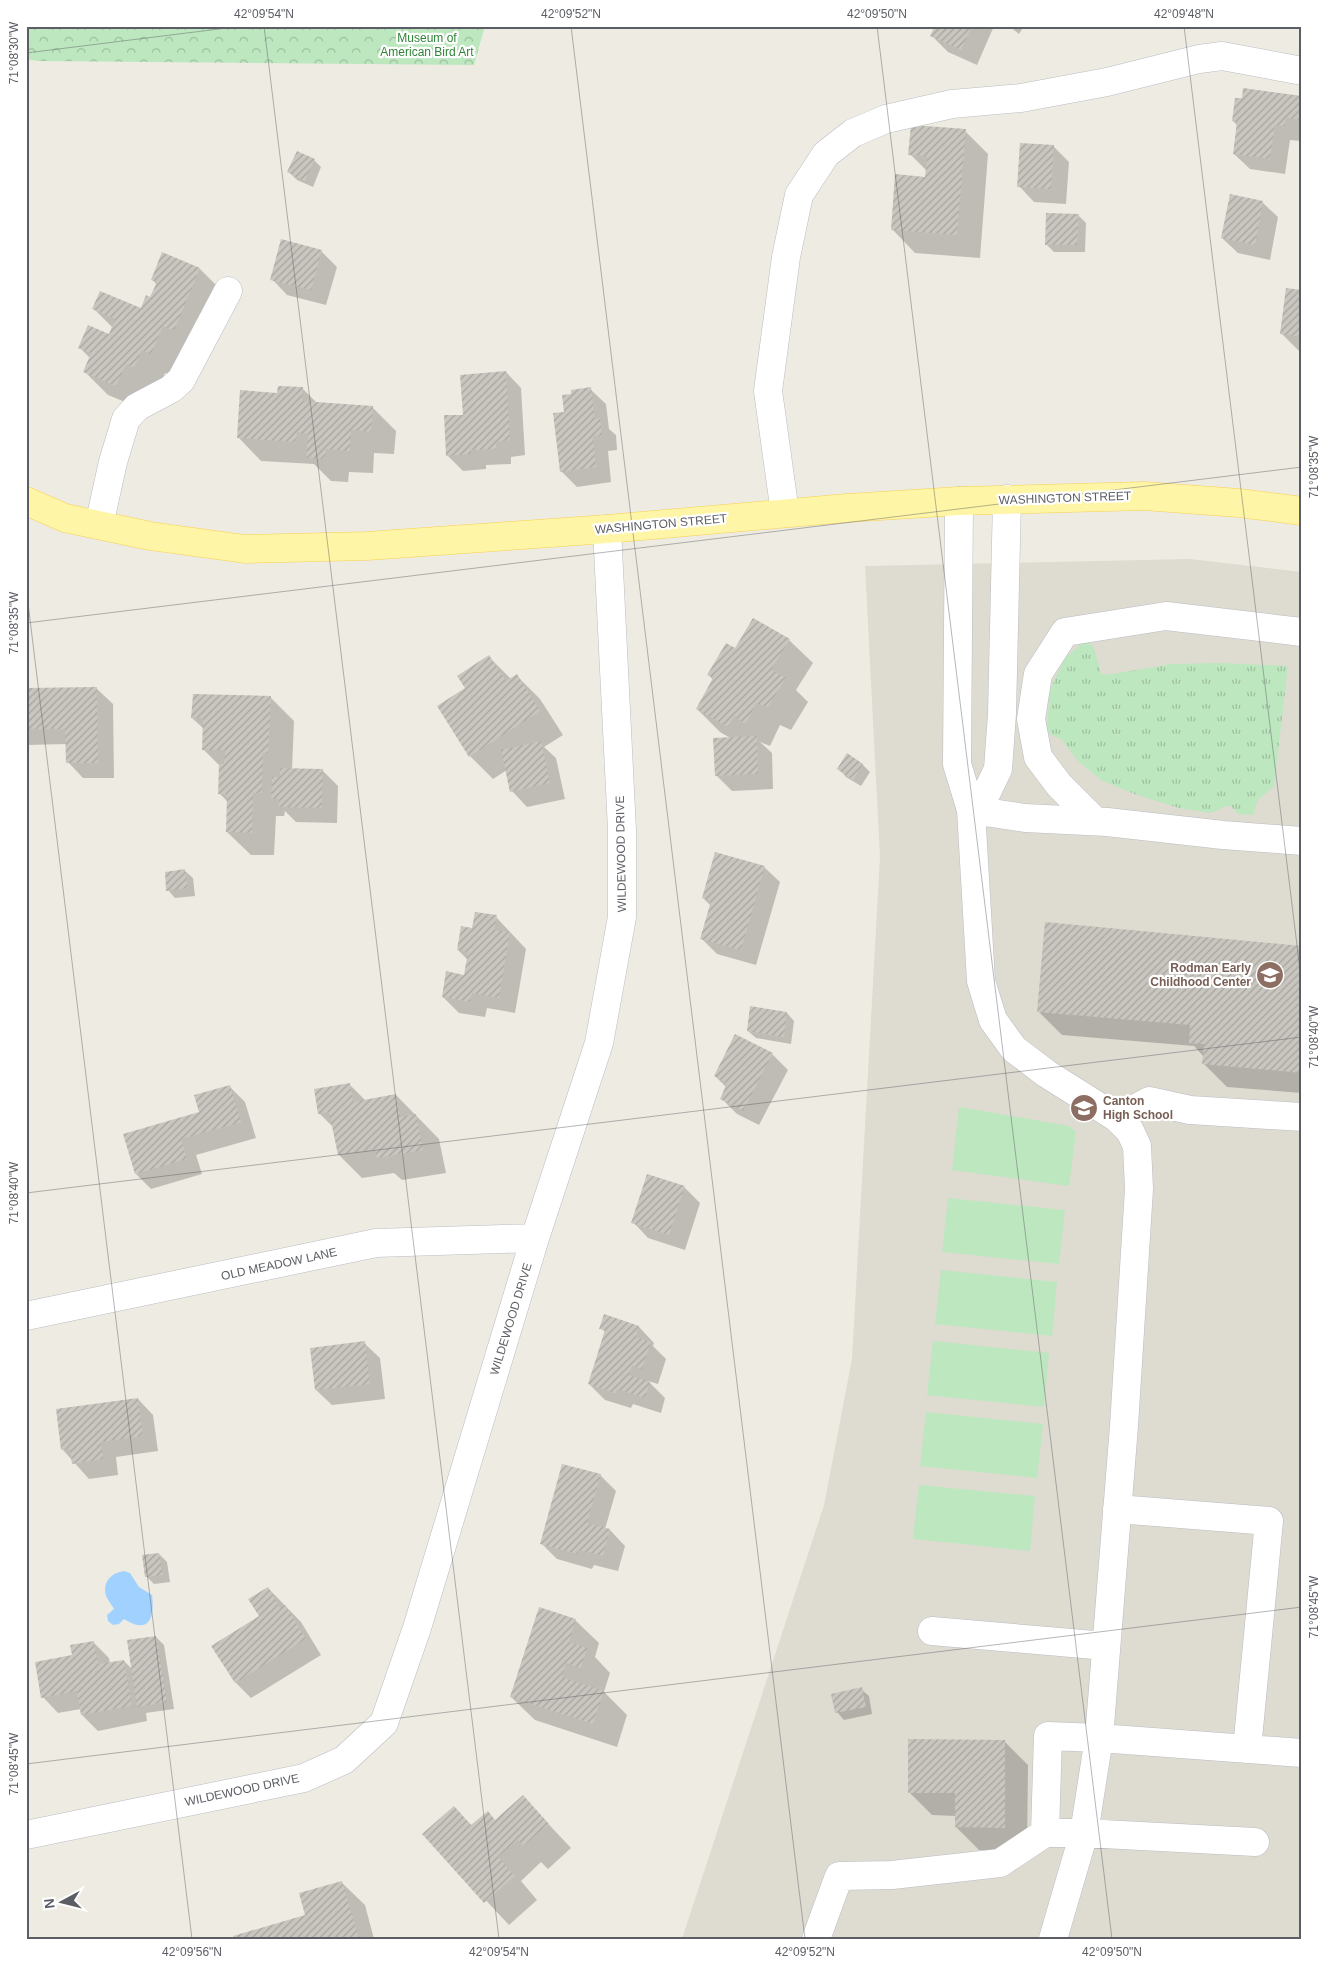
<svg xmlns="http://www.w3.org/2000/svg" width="1328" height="1965" viewBox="0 0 1328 1965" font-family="Arial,sans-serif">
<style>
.education{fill:#dedbd1}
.grass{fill:url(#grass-tufts)}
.forest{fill:url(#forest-crowns)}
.park{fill:#bde7bf}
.water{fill:#a1d2ff}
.shadow{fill:#0003}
.building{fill:url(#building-hatch)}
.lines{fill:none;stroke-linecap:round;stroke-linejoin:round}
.minor-casing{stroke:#babcc2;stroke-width:29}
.major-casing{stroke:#f7d052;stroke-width:29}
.minor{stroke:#fff;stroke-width:28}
.major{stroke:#fff5a6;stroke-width:28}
.ticks{fill:none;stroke:#5b5e64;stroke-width:1;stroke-opacity:0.45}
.labels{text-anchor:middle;stroke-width:4.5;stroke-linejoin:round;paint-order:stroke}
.park-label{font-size:12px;fill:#318539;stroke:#fff}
.street-label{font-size:12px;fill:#5b5e64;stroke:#fff}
.education-label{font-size:12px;font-weight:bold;fill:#785e54;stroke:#fff;text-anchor:end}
.neatline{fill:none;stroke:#5b5e64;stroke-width:2}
.ticks-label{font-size:12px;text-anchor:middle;fill:#5b5e64}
</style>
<defs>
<pattern id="grass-tufts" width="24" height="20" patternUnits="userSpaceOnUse" patternTransform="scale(1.25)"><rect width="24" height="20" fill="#bde7bf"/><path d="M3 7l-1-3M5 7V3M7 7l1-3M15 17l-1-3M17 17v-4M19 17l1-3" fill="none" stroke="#9dbe9f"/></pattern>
<pattern id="forest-crowns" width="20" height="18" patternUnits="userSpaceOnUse" patternTransform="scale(1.25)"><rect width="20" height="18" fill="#bde7bf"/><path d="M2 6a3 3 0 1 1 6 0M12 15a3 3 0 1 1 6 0" fill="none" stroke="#9dbe9f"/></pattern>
<pattern id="building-hatch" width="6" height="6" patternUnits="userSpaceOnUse" patternTransform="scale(1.25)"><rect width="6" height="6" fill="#c9c6bf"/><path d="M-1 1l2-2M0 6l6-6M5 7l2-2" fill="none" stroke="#a6a49f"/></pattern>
</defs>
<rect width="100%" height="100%" fill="#eeece2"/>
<path class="education" d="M1190 559 1302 572V1939H682L824 1505 852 1359 880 857 865 566Z"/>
<path class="grass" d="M1088 642 1094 648 1101 673 1106 675 1172 664 1220 663 1288 666 1274 786 1258 800 1253 815 1238 814 1231 806 1223 807 1211 813 1179 808 1137 795 1101 780 1078 761 1061 739 1051 735 1047 730 1050 690 1065 658 1082 643Z"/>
<path class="forest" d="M26 26H485L474 65 38 61 26 59Z"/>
<path class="park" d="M959 1107 1069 1126 1076 1132 1069 1186 952 1170Z
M948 1198 1065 1210 1059 1264 942 1252Z
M941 1270 1057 1282 1052 1336 935 1324Z
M933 1341 1049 1353 1044 1407 927 1395Z
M926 1412 1043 1424 1037 1478 920 1466Z
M919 1485 1035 1496 1030 1551 913 1539Z"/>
<path class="water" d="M124 1571 130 1573 139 1587 152 1595C155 1618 149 1635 124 1619L119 1624 113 1625 108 1621 107 1615 114 1609C112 1605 109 1602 107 1598 101 1584 110 1573 124 1571Z"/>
<path class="shadow" d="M936 26H994L977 65 948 52 932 36Z
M1009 26H1024L1019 34Z
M1302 98 1301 141 1290 140 1285 174 1250 169 1234 154 1238 126 1233 121Z
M965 131 988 154 980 258 915 253 892 229 926 178 927 171 910 154Z
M1053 146 1069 162 1066 204 1034 202 1019 186Z
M314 160 321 167 313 187 297 180 289 172Z
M1262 202 1278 217 1270 260 1238 253 1222 238Z
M1078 215 1086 223 1085 252H1054L1046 244Z
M321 251 337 267 326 305 287 295 272 279Z
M163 254 200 269 223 292 174 376 165 373 157 390 140 408 108 395 84 371 90 358 80 348 110 335 113 328 94 309 141 310 151 299 157 285 152 279Z
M1302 291V354L1281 333Z
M506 372 521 388 525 455 511 457V464L486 465V469L463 471 447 455 464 416Z
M303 389 318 404 372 407 396 431 394 454 374 453 373 473 349 472 348 482 331 481 314 464 261 461 238 437Z
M590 389 606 404 609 429 616 435 617 450 608 451 611 482 577 487 561 471 565 413Z
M789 640 813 663 796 690 808 702 791 730 780 725 770 746 760 742 772 753 773 789 732 791 716 775 732 739 720 732 697 709 713 680 709 675 735 650Z
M489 657 511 679 517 676 540 699 563 735 544 747 556 758 565 799 527 807 512 791 507 770 493 779 470 756 466 689Z
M97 689 113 704 114 778H83L68 762 67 744 26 745V690Z
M271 698 294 721 292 770H322L338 786 337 823 296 822 285 811 284 816H276L274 855H251L227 832 228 802 219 793 220 766 203 749 204 729 192 718Z
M848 755 863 765 870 772 861 786 846 777 839 769Z
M764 867 780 882 756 965 717 954 701 938 711 906 703 898Z
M185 871 193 878 195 896 175 898 168 890Z
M496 917 526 949 515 1013 487 1008 485 1017 459 1013 443 997 465 976 468 960 458 950 473 929Z
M1302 947V1093L1227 1087 1203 1063 1204 1057 1194 1046 1062 1035 1038 1011Z
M787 1013 794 1021 791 1044 756 1038 748 1031Z
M772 1054 788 1070 759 1125 737 1114 721 1098 727 1088 715 1076Z
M349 1084 366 1101 396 1095 439 1139 446 1173 402 1180 394 1173 362 1178 339 1155 334 1128 319 1113Z
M230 1087 245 1102 256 1138 196 1155 202 1174 151 1189 136 1174Z
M684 1187 700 1203 685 1250 648 1238 633 1222Z
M639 1327 654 1343 653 1346 666 1359 658 1384 648 1381 665 1398 661 1413 633 1404 631 1408 605 1400 589 1384 606 1333 601 1328Z
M364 1343 380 1358 385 1399 332 1405 316 1390Z
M138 1399 153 1415 158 1451 116 1457 118 1475 89 1479 63 1450Z
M600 1475 616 1491 605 1529 610 1530 625 1546 618 1571 594 1565 592 1569 557 1559 542 1544Z
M159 1554 167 1562 170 1582 154 1584 146 1576Z
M268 1588 301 1622 321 1655 251 1698 236 1683 213 1646 261 1616Z
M575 1620 599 1643 595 1657 610 1673 604 1692 627 1715 617 1747 535 1720 511 1697Z
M156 1637 164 1645 174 1709 146 1713 147 1721 98 1731 82 1715 81 1709 58 1713 43 1697 73 1656 93 1642 109 1658 110 1664 124 1661 133 1670Z
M861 1689 869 1696 872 1714 844 1720 837 1712Z
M1005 1742 1028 1765 1027 1851 979 1850 956 1827V1816L932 1815 909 1792Z
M523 1797 571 1848 548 1869 541 1862 521 1881 537 1900 509 1925 424 1834 454 1807 472 1826 496 1821Z
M341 1882 365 1905 374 1939H235L306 1916Z"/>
<path class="building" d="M935 26H972L961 50 930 36Z
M1243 88 1302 96V120L1286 118 1285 126 1275 125 1270 159 1233 154 1237 122 1232 121 1235 98H1242Z
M911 125 966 129 957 235 891 230 895 174 925 177 927 156 908 155Z
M1020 143 1054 145 1051 189 1017 187Z
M297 151 315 159 305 181 287 172Z
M1230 194 1263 201 1255 245 1221 238Z
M1046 213 1079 214 1077 245H1045Z
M281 239 322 250 311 290 270 280Z
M162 252 200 268 174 331 163 326 151 354 142 350 134 368 126 364 116 386 83 372 91 353 78 348 88 325 109 334 115 319 92 309 100 291 141 308 146 295 150 297 157 282 151 280Z
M1286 288 1302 290V337L1280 334Z
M506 371 510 440 496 442V449L471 450V454L446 456 444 415H463L460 375Z
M278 386 303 387 302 401 373 406 371 432 351 430 350 451 326 449 325 459 306 458 308 434 297 432 296 442 237 438 240 390 277 393Z
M591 387 595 419 600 418 602 435 593 436 596 467 560 472 553 413 564 412 562 395 571 394V390Z
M753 618 790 639 771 670 786 678 768 707 756 703 746 724 734 716 728 727 696 709 713 678 707 675 726 643 735 648Z
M489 655 506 681 517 674 540 711 469 757 437 706 465 688 457 676Z
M97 687 98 763H66L65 729H26V688Z
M193 694 271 696 268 753H263L262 793H253L252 833 226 832 227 794H218L219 764H224L225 750H202L203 718H191Z
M757 736 758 774 715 776 713 738Z
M541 741 550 783 510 792 501 750Z
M847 753 863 764 853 780 837 769Z
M280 768 323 769 322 808 279 807V799H271L272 777H280Z
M715 852 765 866 741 950 700 939 711 901 702 898Z
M185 869 188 888 166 891 165 872Z
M475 912 497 915 494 930 510 932 499 998 472 993 470 1002 442 997 446 971 464 975 468 952 457 950 461 926 472 928Z
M1045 922 1302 946V1073L1202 1064 1204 1044 1189 1043 1190 1025 1037 1012Z
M750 1006 787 1012 784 1037 747 1031Z
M735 1034 773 1053 743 1111 720 1099 727 1083 714 1076Z
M350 1083 353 1102 396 1094 400 1117 416 1114 423 1150 377 1158 375 1149 338 1155 329 1112 318 1114 314 1089Z
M230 1085 241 1122 181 1139 187 1159 135 1174 123 1134 199 1112 194 1095Z
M647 1174 685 1186 669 1235 631 1223Z
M604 1314 639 1326 636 1337 651 1342 642 1369 632 1366 629 1375 650 1382 645 1398 617 1389 616 1394 588 1384 605 1330 599 1329Z
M365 1341 370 1384 315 1390 310 1348Z
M138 1398 143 1436 101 1442 103 1459 72 1464 70 1449 61 1450 56 1409Z
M562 1464 601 1474 587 1523 610 1529 603 1556 578 1550 577 1554 540 1544Z
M159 1553 163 1575 145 1577 142 1555Z
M268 1587 280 1608 285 1605 306 1639 235 1683 211 1646 259 1616 248 1599Z
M539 1607 576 1619 569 1642 587 1648 581 1668 566 1663 562 1677 604 1691 593 1724 510 1697Z
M156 1636 167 1702 137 1707 127 1640Z
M94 1641 98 1664 124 1660 132 1706 81 1715 77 1691 41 1698 35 1662 72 1655 70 1645Z
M862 1687 866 1707 835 1713 831 1694Z
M908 1739 1005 1740V1828L955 1827V1793H908Z
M523 1795 549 1824 523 1846 518 1840 498 1857 515 1876 484 1903 422 1834 454 1806 471 1825 488 1811 495 1820Z
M342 1881 359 1939H234L233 1936 305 1915 299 1893Z"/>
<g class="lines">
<g class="minor-casing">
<path id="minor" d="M959 501 957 764 971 810 981 981 993 1020 1014 1049 1047 1074 1117 1118 1130 1131 1137 1146 1139 1189 1124 1426 1099 1738 1302 1753
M785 513 768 391 786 257 799 195 826 154 853 133 886 119 952 104 1021 98 1107 82 1199 59 1222 56 1297 70
M99 525 113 462 126 419 137 407 171 389 181 380 228 291
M971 810 1025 818 1107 822 1223 835 1302 841
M971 810 987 792 998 769 1002 714 1007 499
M1095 821 1059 785 1038 757 1031 719 1038 674 1065 632 1166 616 1302 632
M1117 1118 1149 1101 1190 1110 1302 1117
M26 1316 376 1243 535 1238
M1117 1509 1269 1521 1247 1749
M932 1631 1106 1646
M1045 1833 1048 1736 1099 1738 1084 1833 1053 1939
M26 1835 304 1778 344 1760 384 1723 417 1628 535 1238 599 1043 622 917V830L607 529
M816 1939 839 1876 892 1875 1000 1863 1045 1833H1084L1255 1842"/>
</g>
<g class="major-casing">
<path id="major" d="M26 501 65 518 150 536 245 549 367 546 607 529 847 508 959 501 1144 496 1239 503 1302 511"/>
</g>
<use href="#minor" class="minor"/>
<use href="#major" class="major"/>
</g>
<path class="ticks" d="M264 26 499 1939M571 26 805 1939M877 26 1112 1939M1184 26 1302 986M26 53 243 26M26 587 192 1939M26 623 1302 467M26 1193 1302 1037M26 1764 1302 1607"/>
<defs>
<g id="school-disc" transform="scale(1.4375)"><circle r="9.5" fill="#8d6e63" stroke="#fff"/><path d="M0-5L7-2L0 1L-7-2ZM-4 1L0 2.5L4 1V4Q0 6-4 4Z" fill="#fff"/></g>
</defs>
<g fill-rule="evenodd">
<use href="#school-disc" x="1270" y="975"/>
<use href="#school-disc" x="1084" y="1108"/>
</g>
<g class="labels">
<g class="park-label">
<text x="427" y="42">Museum of<tspan x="427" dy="14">American Bird Art</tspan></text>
</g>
<g class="street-label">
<text transform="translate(1065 498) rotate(-2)" y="4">WASHINGTON STREET</text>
<text transform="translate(661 524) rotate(-5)" y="4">WASHINGTON STREET</text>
<text transform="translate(621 854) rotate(-91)" y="4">WILDEWOOD DRIVE</text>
<text transform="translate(279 1264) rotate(-12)" y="4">OLD MEADOW LANE</text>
<text transform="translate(511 1319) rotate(-73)" y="4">WILDEWOOD DRIVE</text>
<text transform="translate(242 1790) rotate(-12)" y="4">WILDEWOOD DRIVE</text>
</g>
<g class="education-label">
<text x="1251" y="972">Rodman Early<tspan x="1251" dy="14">Childhood Center</tspan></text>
<text x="1103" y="1105" text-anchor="start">Canton<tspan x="1103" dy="14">High School</tspan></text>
</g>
</g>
<rect width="1328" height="1965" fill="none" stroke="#ffffff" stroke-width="55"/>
<g transform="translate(62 1902) rotate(263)" stroke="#ffffff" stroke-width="4" paint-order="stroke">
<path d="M0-4L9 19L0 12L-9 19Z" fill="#5b5e64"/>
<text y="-8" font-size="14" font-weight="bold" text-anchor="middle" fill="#5b5e64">N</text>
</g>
<rect x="28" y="28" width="1272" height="1910" class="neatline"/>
<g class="ticks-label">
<text x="264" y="18">42°09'54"N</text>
<text x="571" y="18">42°09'52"N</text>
<text x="877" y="18">42°09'50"N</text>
<text x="1184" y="18">42°09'48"N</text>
<text transform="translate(14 53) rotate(-90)" y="4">71°08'30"W</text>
<text transform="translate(1314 467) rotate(-90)" y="4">71°08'35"W</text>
<text transform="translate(14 623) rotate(-90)" y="4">71°08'35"W</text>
<text transform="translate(1314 1037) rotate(-90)" y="4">71°08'40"W</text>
<text transform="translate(14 1193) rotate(-90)" y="4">71°08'40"W</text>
<text transform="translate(1314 1607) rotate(-90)" y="4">71°08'45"W</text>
<text transform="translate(14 1764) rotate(-90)" y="4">71°08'45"W</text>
<text x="192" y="1956">42°09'56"N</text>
<text x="499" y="1956">42°09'54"N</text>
<text x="805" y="1956">42°09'52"N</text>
<text x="1112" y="1956">42°09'50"N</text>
</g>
</svg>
